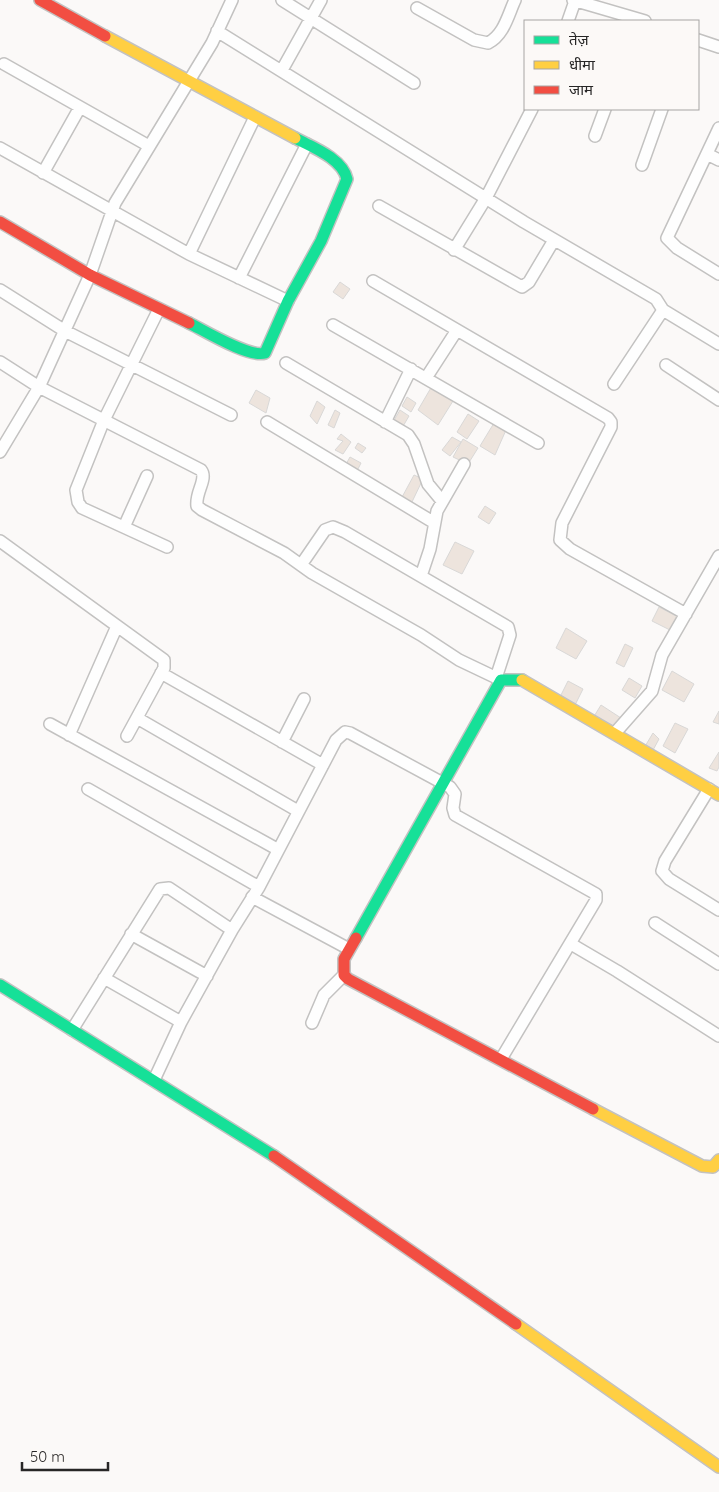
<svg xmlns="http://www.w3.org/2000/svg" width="719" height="1492" viewBox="0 0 719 1492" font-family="Quicksand,'Noto Sans Devanagari',sans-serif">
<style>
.building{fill:#ede4dd;stroke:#d9d8d7}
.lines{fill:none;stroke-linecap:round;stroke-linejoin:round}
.street-casing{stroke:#c3c2c1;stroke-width:14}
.fast-casing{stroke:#c3c2c1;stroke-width:14}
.slow-casing{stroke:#c3c2c1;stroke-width:14}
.jam-casing{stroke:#c3c2c1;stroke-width:14}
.street{stroke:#fefefe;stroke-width:11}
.fast{stroke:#16e098;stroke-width:11}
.slow{stroke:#ffcf43;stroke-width:11}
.jam{stroke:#f24e42;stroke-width:11}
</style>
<rect width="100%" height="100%" fill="#fbf9f8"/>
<path class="building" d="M340 282 350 289 343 299 333 292Z
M432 386 453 401 438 425 418 410Z
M256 390 270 398 266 413 249 403Z
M407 397 416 403 411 412 402 406Z
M317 401 325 407 317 424 310 416Z
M335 410 340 413 334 428 328 425Z
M400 410 409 416 402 428 393 422Z
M468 414 479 421 467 439 457 432Z
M494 423 506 430 495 455 480 446Z
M341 434 351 442 343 454 335 450 343 441 337 439Z
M452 437 461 442 450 456 442 450Z
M463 439 478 448 468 464 453 457Z
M358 443 366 448 362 453 355 448Z
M350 457 361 463 356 473 345 466Z
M414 475 423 479 411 504 401 499Z
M485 506 496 513 489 524 478 517Z
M455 542 474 551 462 574 443 565Z
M659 607 678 617 670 630 652 621Z
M566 628 587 641 576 659 556 648Z
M625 644 633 648 624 667 616 663Z
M672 671 694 684 684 702 662 690Z
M629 678 642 686 635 698 622 690Z
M568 681 583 689 573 709 559 699Z
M601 705 621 718 614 731 593 718Z
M719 711V724L713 722Z
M675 723 688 729 675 753 663 746Z
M653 733 659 739 652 752 644 748Z
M719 752V767L717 771 709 768Z"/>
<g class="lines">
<g class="street-casing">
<path id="street" d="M282 0 414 83
M573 0 645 21
M417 8 474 40 488 43C504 35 508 15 515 0
M568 21 575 1
M217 31 524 222 656 299 663 310
M698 40 719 47
M4 64 149 146
M282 70 321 0
M719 128 667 238 677 248 719 274
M595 136 605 109
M0 148 189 254 288 301
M707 154 719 160
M642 165 662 109
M43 173 79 109
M379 206 522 287 529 282 554 240
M454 250 486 198 532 109
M189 254 255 117
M239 278 307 144
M373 281 608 418 611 422V427L562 523 560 540 570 549 686 614
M0 290 65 331 231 415
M159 309 104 420 76 490 78 502 82 508 167 547
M333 325 538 443
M0 362 39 387 201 470C208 479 195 492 197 506L202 510 284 553 312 573 421 635 459 660 501 680
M286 363 408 435 414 444 428 484 442 501
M666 365 719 400
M426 378 457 330
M614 384 663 310 719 344
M267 422 433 522
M385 422 411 369
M0 452 39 387 90 275 115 203 212 43 232 0
M124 527 147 476
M0 541 164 660V668L127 736
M301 565 325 530 333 527 345 532 508 627 510 635 496 678
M421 576 430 549 437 511 464 464
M161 673 323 765
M137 718 298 811
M50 724 277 849
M615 733 652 691 662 655 719 556
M69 735 117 626
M282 742 304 699
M88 789 259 887
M709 789 665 861 662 871 669 879 719 910
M252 897 349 949
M655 923 719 964
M131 934 207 976
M571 944 617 971 719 1036
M104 978 181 1022
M312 1023 324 995 344 975
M72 1030 160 889 169 888 232 930
M154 1080 181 1022 232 930 259 887 336 740 345 732 350 733 450 787 455 794 453 808 455 815 596 894V900L501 1059"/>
</g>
<g class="fast-casing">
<path id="fast" d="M189 323C205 331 249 358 265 353L288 301 321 241 347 179C342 158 312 147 295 138
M356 938 501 680H522
M0 985 274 1156"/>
</g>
<g class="slow-casing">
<path id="slow" d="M105 36 295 138
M522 680 719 795
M593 1109 702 1166 713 1167 719 1160
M516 1324 719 1467"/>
</g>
<g class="jam-casing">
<path id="jam" d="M40 0 105 36
M0 222 90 275 189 323
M356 938 344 959V975L348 979 593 1109
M274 1156 516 1324"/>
</g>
<use href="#street" class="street"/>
<use href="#fast" class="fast"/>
<use href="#slow" class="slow"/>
<use href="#jam" class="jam"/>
</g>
<rect x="524" y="20" width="175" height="90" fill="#fcf9f7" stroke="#a7a5a3"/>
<rect x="534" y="36" width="25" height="8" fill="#16e098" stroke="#a7a5a3"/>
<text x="569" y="45" font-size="15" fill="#272626">तेज़</text>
<rect x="534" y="61" width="25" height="8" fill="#ffcf43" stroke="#a7a5a3"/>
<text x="569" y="70" font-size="15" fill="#272626">धीमा</text>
<rect x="534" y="86" width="25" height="8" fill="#f24e42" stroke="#a7a5a3"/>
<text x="569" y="95" font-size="15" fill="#272626">जाम</text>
<path d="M22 1462v8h86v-8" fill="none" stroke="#272626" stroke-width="2.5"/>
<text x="30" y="1462" font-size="15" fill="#272626" stroke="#fcf9f7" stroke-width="4" paint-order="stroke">50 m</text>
</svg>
